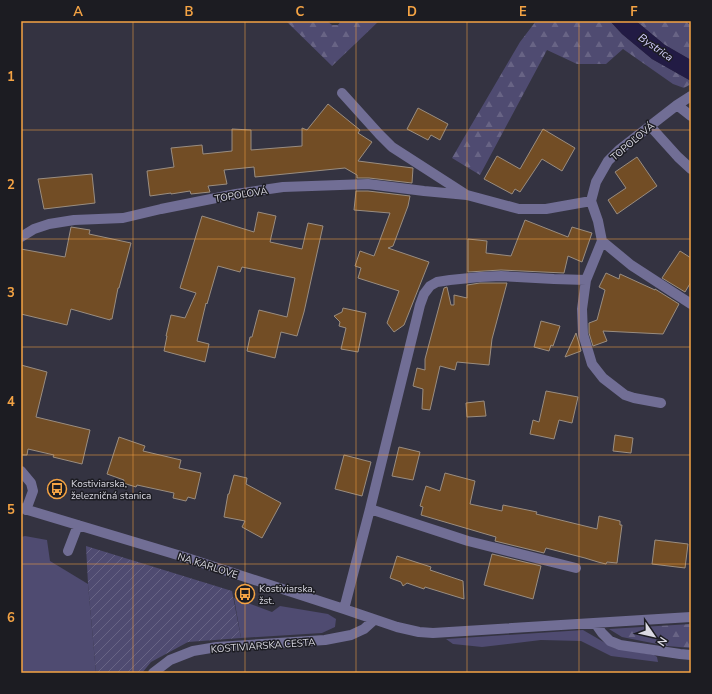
<svg xmlns="http://www.w3.org/2000/svg" width="712" height="694" viewBox="0 0 712 694" font-family="'Nunito Sans',sans-serif">
<style>
.green{fill:#4f4b71}
.forest{fill:url(#forest-firs)}
.garden{fill:url(#garden-furrows)}
.water{fill:#221b44}
.building{fill:#724d25;stroke:#9a8d80}
.lines{fill:none;stroke-linecap:round;stroke-linejoin:round}
.minor{stroke:#716e95;stroke-width:10}
.grid{fill:none;stroke:#f4a344;stroke-width:1;stroke-opacity:0.55}
.labels{text-anchor:middle;stroke-width:3;stroke-linejoin:round;paint-order:stroke}
.street-label{font-size:10px;fill:#dad9e2;stroke:#1c1c22}
.poi-label{font-size:10px;fill:#dad9e2;stroke:#1c1c22;text-anchor:start}
.water-label{font-size:11px;font-style:italic;fill:#d4d0fe;stroke:#1c1c22}
.neatline{fill:none;stroke:#f4a344;stroke-width:1.5}
.grid-label{font-size:13px;text-anchor:middle;font-weight:bold;fill:#f4a344}
</style>
<defs>
<pattern id="forest-firs" width="22" height="20" patternUnits="userSpaceOnUse"><rect width="22" height="20" fill="#4f4b71"/><path d="M5 1l3.5 6h-7zM16 11l3.5 6h-7z" fill="#686485"/></pattern>
<pattern id="garden-furrows" width="10" height="10" patternUnits="userSpaceOnUse"><rect width="10" height="10" fill="#4f4b71"/><path d="M-1 1l2-2M0 10L10 0M9 11l2-2" fill="none" stroke="#686485"/></pattern>
</defs>
<rect width="100%" height="100%" fill="#343341"/>
<path class="green" d="M25 536 47 540 50 561 88 584 96 673H21V537Z
M234 598 272 612 280 606 328 614 336 619 335 627 322 633 241 638Z
M583 630 614 648 654 655 657 657 658 662 611 656 581 641 541 640 482 647 453 644 446 639Z"/>
<path class="forest" d="M286 21H327L332 25H338L341 21H379L332 66Z
M536 21H610L622 34 652 59 691 81V84L684 88 673 84 623 49 606 64H577L547 50 480 175 452 158 520 42Z
M636 21H686L691 26V60L665 45Z
M691 624V648L667 646 622 637 609 629Z"/>
<path class="garden" d="M86 546 232 591 241 638 188 642 151 662 142 673H96L88 584Z"/>
<path class="water" d="M610 21H636L665 45 691 60V81L652 59 622 34Z"/>
<path class="building" d="M328 104 360 130 358 133 372 142 358 161 413 168 412 183 369 178H357V175L345 168 255 177 254 167 224 170 227 184 208 186 210 192 191 194 190 191 171 194V193L150 196 147 171 174 167 171 148 202 145 203 154 232 151V129L251 130V150L302 146V128L307 130Z
M418 108 448 124 440 140 431 135 428 140 407 129Z
M543 129 575 148 562 171 542 159 520 192 515 189 512 194 484 179 497 156 520 169Z
M637 157 657 186 617 214 608 200 626 188 615 172Z
M92 174 95 203 44 209 38 179Z
M356 191H368L410 196 408 206 393 246 388 248 429 262 404 325 394 332 387 323 399 291 358 278 361 268 355 266 360 251 374 256 390 213 354 210Z
M258 212 276 216 270 242 302 249 308 223 323 226 304 312 297 336 281 332 275 358 247 351 250 337H252L259 310 287 317 295 278 242 267 240 272 218 266 207 304 206 303 197 341 209 344 205 362 164 351 167 336H166L171 315 185 318 196 293 180 288 202 216 254 232Z
M525 220 568 237 572 227 592 233 582 262 568 256 564 273 501 270 468 272V239L487 241 486 253 511 256Z
M71 227 90 230 89 234 131 243 119 288H118L112 319H110V320L71 309 67 325 21 314V249L65 257Z
M680 251 691 258V282L685 292 662 278Z
M606 273 619 279 620 274 655 290V289L679 304 663 334 603 331 607 341 593 346 589 333V323L597 320 605 290 599 287Z
M480 283H507L492 339 489 365 457 362 455 370 440 366 430 410 422 409 423 389 413 386 417 368 425 370V359L444 288 447 287 451 305H454V295L467 298V285Z
M343 308 366 313 358 352 341 349 346 328 339 326 340 322 334 316 342 312Z
M541 321 560 326 553 346 551 345 549 351 534 347Z
M576 333 581 351 565 357Z
M21 365 47 372 36 417 90 430 82 464 53 457 54 455 28 449 27 455H21Z
M546 391 578 397 572 423 559 420 554 439 530 434 533 420 539 422Z
M484 401 486 416 467 417 466 403Z
M615 435 633 438 631 453 613 451Z
M119 437 145 446 143 451 181 460 179 468 201 473 195 499 188 497 186 501 173 498 174 493 137 485 136 487 123 483 124 480 107 474Z
M399 447 420 452 413 480 392 476Z
M344 455 371 462 362 496 335 489Z
M445 473 475 481 470 504 502 511 503 505 537 512 536 514 597 529 599 516 620 521V525H622L617 563 607 562 606 564 598 562 585 558 546 548 544 553 495 541 496 537 421 515 423 507 420 506 426 486 440 491Z
M234 475 247 478 246 484 281 503 262 538 242 527 245 521 224 517 228 494H229L231 486Z
M655 540 688 544 685 568 652 564Z
M492 554 541 566 533 599 484 585Z
M397 556 431 567 430 570 463 581 464 599 425 587 424 589 407 583 403 586 401 582 390 578Z"/>
<g class="lines">
<path class="minor" d="M342 93 379 134 392 147 465 194
M677 105 691 116
M650 126 678 157 691 169
M21 237 34 229 49 224 74 220 123 218 161 209 236 194 283 187 368 184 424 191 467 195 519 209H546L591 201
M602 241 631 265 691 304
M661 403 634 398 625 395 603 378 592 364 583 334 582 309 586 280 602 241 598 221 591 201 596 182 608 161 619 150 677 105 691 96
M21 471 31 483 33 491 26 510
M21 508 181 556 344 609 397 627 419 632 433 633 691 617
M370 509 468 541 576 568
M68 551 78 525
M344 609 370 509 420 305 424 294 430 286 437 282 450 280 480 277 501 276 554 279 586 280
M595 623 602 633 610 641 620 645 680 654 691 655
M153 673 170 660 193 651 217 647 325 640 351 635 364 629 374 620"/>
</g>
<path class="grid" d="M133 21V673M245 21V673M356 21V673M467 21V673M579 21V673M21 130H691M21 239H691M21 347H691M21 455H691M21 564H691"/>
<defs>
<g id="bus-ring" transform="scale(1)"><circle r="9.5" fill="#1c1c22" stroke="#f4a344" stroke-width="1.5"/><path d="M-5-6H5V4H4V6H2V4H-2V6H-4V4H-5ZM-3.5-4V0h7V-4ZM-3.5 1.2v1.5H-2V1.2ZM2 1.2v1.5H3.5V1.2Z" fill="#f4a344"/></g>
</defs>
<g fill-rule="evenodd">
<use href="#bus-ring" x="57" y="489"/>
<use href="#bus-ring" x="245" y="594"/>
</g>
<g class="labels">
<g class="street-label">
<text transform="translate(632 141) rotate(-40)" y="4">TOPOĽOVÁ</text>
<text transform="translate(241 194) rotate(-9)" y="4">TOPOĽOVÁ</text>
<text transform="translate(208 565) rotate(18)" y="4">NA KARLOVE</text>
<text transform="translate(263 645) rotate(-4)" y="4">KOSTIVIARSKA CESTA</text>
</g>
<g class="poi-label">
<text x="71" y="487">Kostiviarska,<tspan x="71" dy="12">železničná stanica</tspan></text>
<text x="259" y="592">Kostiviarska,<tspan x="259" dy="12">žst.</tspan></text>
</g>
<g class="water-label">
<text transform="translate(656 47) rotate(35)" y="4">Bystrica</text>
</g>
</g>
<rect width="712" height="694" fill="none" stroke="#1c1c22" stroke-width="44"/>
<g transform="translate(654 636) rotate(124)" stroke="#1c1c22" stroke-width="3" paint-order="stroke">
<path d="M0-3L7 15L0 10L-7 15Z" fill="#dad9e2"/>
<text y="-6" font-size="11" font-weight="bold" text-anchor="middle" fill="#dad9e2">N</text>
</g>
<rect x="22" y="22" width="668" height="650" class="neatline"/>
<g class="grid-label">
<text x="78" y="16">A</text>
<text x="189" y="16">B</text>
<text x="300" y="16">C</text>
<text x="412" y="16">D</text>
<text x="523" y="16">E</text>
<text x="634" y="16">F</text>
<text x="11" y="81">1</text>
<text x="11" y="189">2</text>
<text x="11" y="297">3</text>
<text x="11" y="406">4</text>
<text x="11" y="514">5</text>
<text x="11" y="622">6</text>
</g>
</svg>
